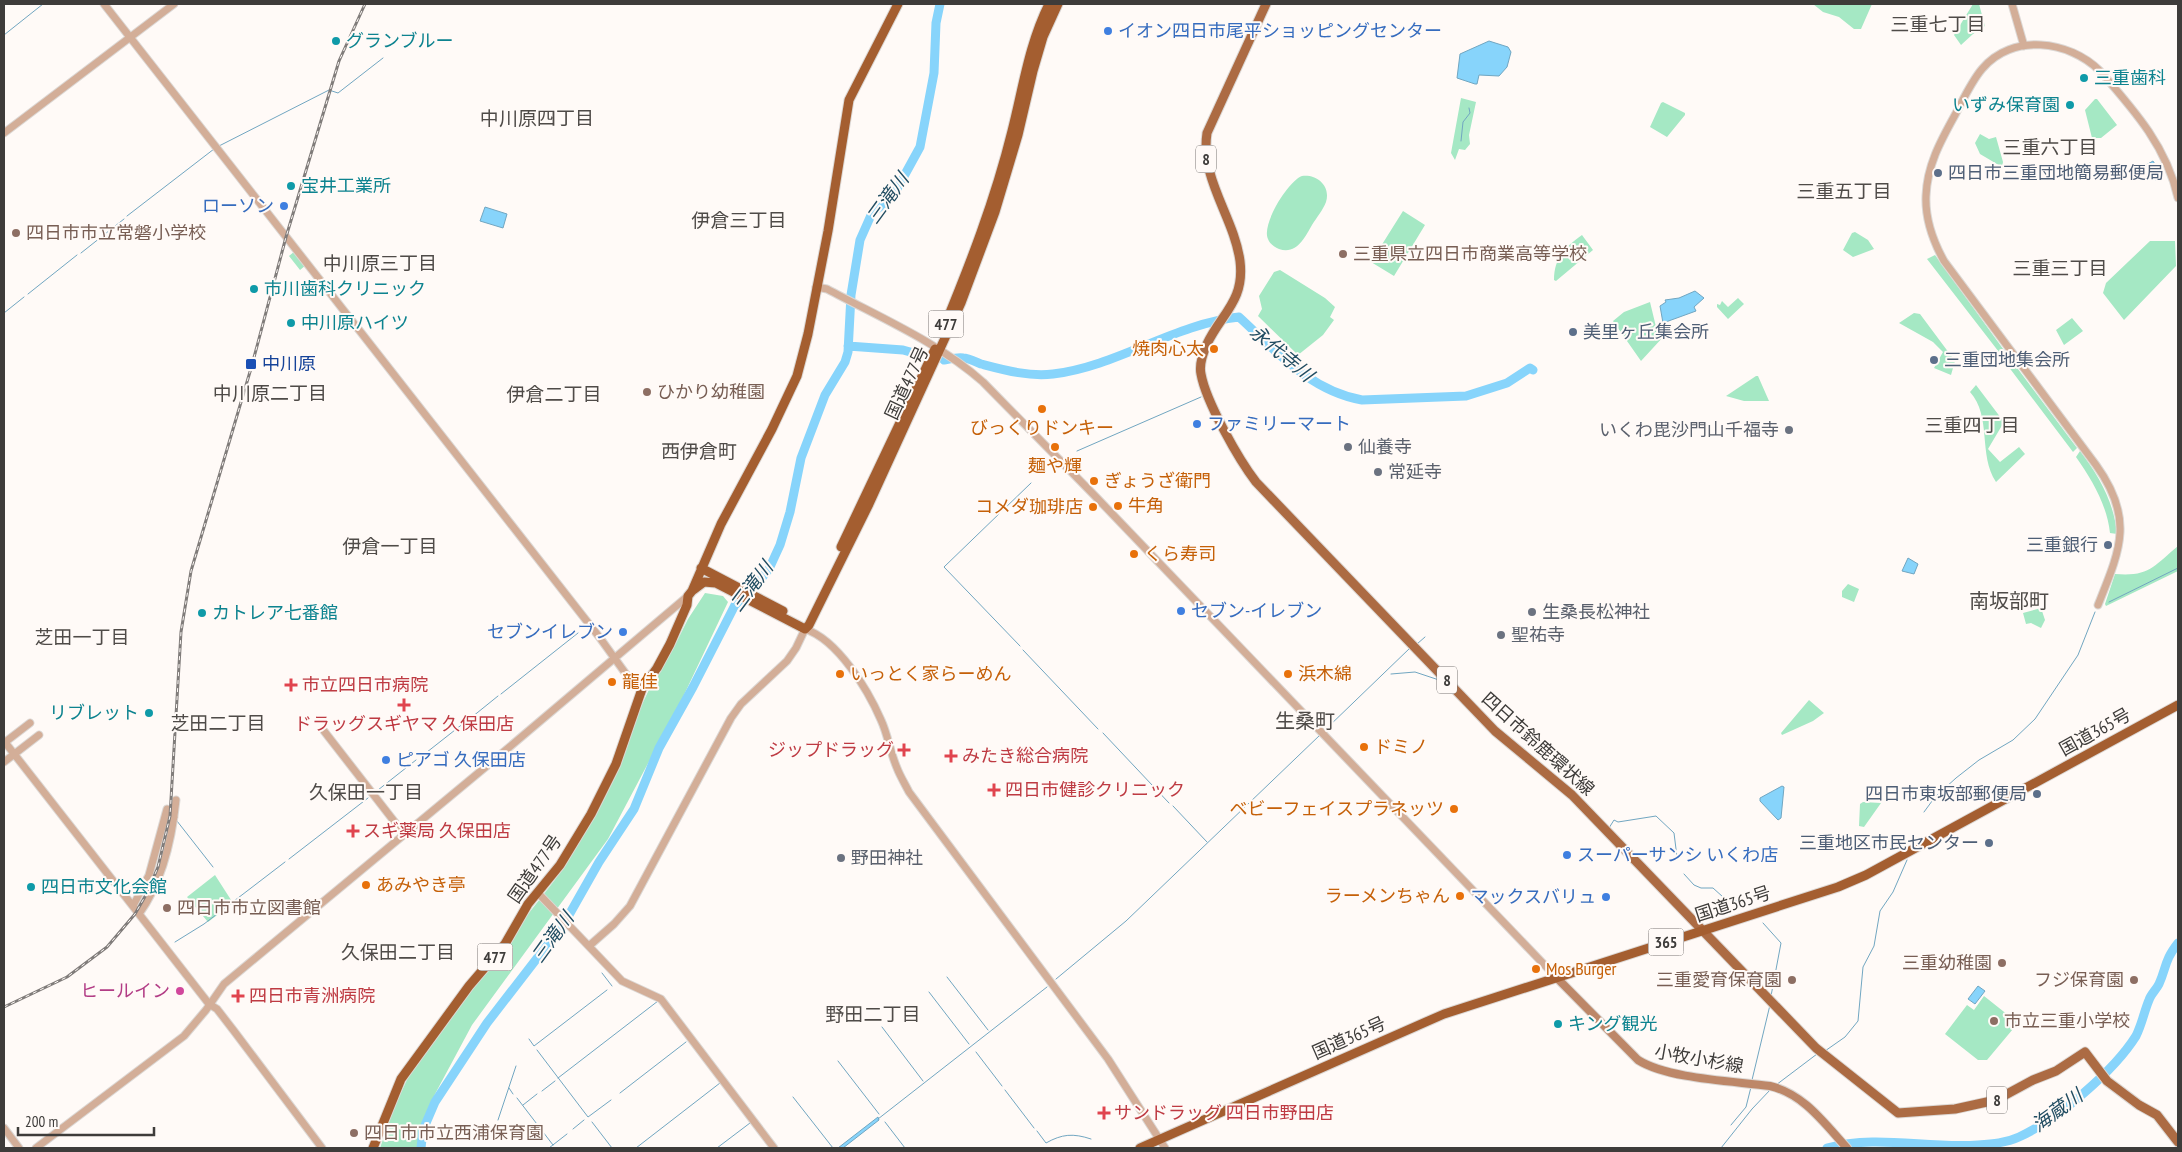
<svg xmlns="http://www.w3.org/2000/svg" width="2182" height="1152" viewBox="0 0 2182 1152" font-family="'PT Sans Narrow','Noto Sans JP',sans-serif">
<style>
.green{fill:#a5e8c4}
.water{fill:#87d4fb;stroke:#71a6c1}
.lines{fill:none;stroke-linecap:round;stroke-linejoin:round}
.stream{stroke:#71a6c1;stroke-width:1}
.river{stroke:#87d4fb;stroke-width:9}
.tertiary-casing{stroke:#dcd8d5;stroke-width:9}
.secondary-casing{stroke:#dcd8d5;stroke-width:10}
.primary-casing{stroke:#dcd8d5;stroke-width:11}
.trunk-casing{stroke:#dcd8d5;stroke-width:11}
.tertiary{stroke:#d3ae98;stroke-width:7}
.secondary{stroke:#bd8768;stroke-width:8}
.primary{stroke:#ac6b43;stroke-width:9}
.trunk{stroke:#a45e30;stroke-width:9}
.rail-casing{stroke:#807c7a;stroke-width:3}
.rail{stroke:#fffaf7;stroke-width:1;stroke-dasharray:4;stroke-linecap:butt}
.shop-dot{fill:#3f7fe0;stroke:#fffaf7;stroke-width:2}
.culture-dot{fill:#0f9aa8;stroke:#fffaf7;stroke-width:2}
.service-dot{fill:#5c6f8a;stroke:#fffaf7;stroke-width:2}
.education-dot{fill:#8d6e63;stroke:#fffaf7;stroke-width:2}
.food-dot{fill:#e8710a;stroke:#fffaf7;stroke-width:2}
.transit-dot{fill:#1a4fb4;stroke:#fffaf7;stroke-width:2}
.worship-dot{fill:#6b7280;stroke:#fffaf7;stroke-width:2}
.health-dot{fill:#e0444e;stroke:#fffaf7;stroke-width:2}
.hotel-dot{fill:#d1479c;stroke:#fffaf7;stroke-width:2}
.labels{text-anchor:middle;stroke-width:4;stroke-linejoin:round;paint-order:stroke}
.shield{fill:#fffaf7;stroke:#787573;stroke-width:1}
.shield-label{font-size:16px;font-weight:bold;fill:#3e3c3a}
.shop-label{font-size:18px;fill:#366cbe;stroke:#fffaf7;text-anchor:start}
.culture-label{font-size:18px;fill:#0d838f;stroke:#fffaf7;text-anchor:start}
.service-label{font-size:18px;fill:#4e5e75;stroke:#fffaf7;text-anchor:start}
.education-label{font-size:18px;fill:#785e54;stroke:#fffaf7;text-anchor:start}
.food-label{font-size:18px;fill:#c56008;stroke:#fffaf7;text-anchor:start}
.transit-label{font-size:18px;fill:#164399;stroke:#fffaf7;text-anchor:start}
.street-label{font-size:18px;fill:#3e3c3a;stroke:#fffaf7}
.worship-label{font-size:18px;fill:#5b616d;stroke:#fffaf7;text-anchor:start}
.health-label{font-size:18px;fill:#be3a42;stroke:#fffaf7;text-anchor:start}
.hotel-label{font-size:18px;fill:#b23c85;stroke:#fffaf7;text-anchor:end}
.neighbourhood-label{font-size:19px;fill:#4f4b48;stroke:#fffaf7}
.water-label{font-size:19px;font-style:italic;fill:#224d62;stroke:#fffaf7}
.quarter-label{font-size:20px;fill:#4f4b48;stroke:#fffaf7}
</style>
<rect width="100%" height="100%" fill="#fffaf7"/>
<path class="green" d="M1813 4H1872L1861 29H1854L1839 17 1823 12Z
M1973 4H1979L1985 26 1973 34 1961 45 1954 35Z
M1461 98 1476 102 1469 135 1470 144 1465 150 1459 149 1455 160 1451 153Z
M2095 99H2097L2117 125 2101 138H2092L2085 110Z
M1663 102 1685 113V115L1667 137 1650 127 1661 103Z
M1980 134 1989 139 1996 137 2003 162 2002 167 1980 154 1975 143Z
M1302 176C1317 174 1331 186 1326 202 1323 210 1317 217 1312 225 1305 237 1297 255 1279 249 1274 247 1270 244 1268 239 1261 225 1288 181 1302 176Z
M1403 211 1425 225 1394 276 1371 262Z
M1855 232 1868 240 1874 249 1853 257 1843 250 1852 233Z
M1582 235 1593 250 1556 281 1554 280C1554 258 1565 247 1582 235Z
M2150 241H2175L2176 266 2124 320 2103 293 2106 283Z
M295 251 306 265 300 270 289 256Z
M1935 255 2006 353 2002 356 1927 259Z
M1280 270 1325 298 1335 307 1330 317 1334 320 1323 335 1298 355 1258 316 1262 309 1259 296 1274 272Z
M1738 298 1744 304 1728 319 1717 307V304L1720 305 1722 301 1728 307Z
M1650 302 1657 331 1664 336 1641 361 1613 321 1624 312Z
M1914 313 1920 314 1955 361 1951 375 1934 368 1943 352 1933 342 1899 323Z
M2072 318 2083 331 2064 345 2056 330Z
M2009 357 2077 448 2073 452 2005 362Z
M1756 376H1758L1769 401H1744L1726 396Z
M1976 385 2004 422 1988 449 2000 462 2019 447 2025 454 1996 482C1978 455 1992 416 1970 392Z
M2080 451C2099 476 2114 502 2117 534L2110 533C2107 505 2092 480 2076 457Z
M2178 546V571L2106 606 2105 604 2115 574C2149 577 2154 566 2178 546Z
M1848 584 1859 589 1854 602 1842 597V591Z
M705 593 723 596 728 602 682 699 608 839 472 1025 435 1094 418 1148H380L393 1110 411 1071 469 991 503 954 525 918 554 881 594 818 624 755 638 713 653 681 672 651 688 619Z
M2041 608 2045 620 2041 628 2031 623 2026 624 2023 613Z
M1809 700 1824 713 1813 721 1782 735 1781 733Z
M1863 802 1881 803 1864 827 1859 826 1860 804Z
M215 875 233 903 208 922 187 897Z
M1984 996 2018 1023 1987 1060H1978L1945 1034 1967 1005 1974 1010Z"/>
<path class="water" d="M1489 41 1508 47 1511 52 1507 67 1499 76 1479 75 1477 84H1475L1457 78 1460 54Z
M2153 161 2162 175 2155 180 2146 165Z
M485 207 507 214 503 228 480 221Z
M1695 291 1704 298 1694 307 1696 311 1663 323 1660 306 1666 302 1665 300 1679 298Z
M1908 558 1918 564 1914 574 1902 571Z
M1782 786 1784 787 1781 818 1778 820 1760 801V798Z
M1978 986 1985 991 1975 1004 1968 999Z
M878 1117 879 1120 843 1148H838Z"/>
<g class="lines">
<path class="stream" d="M4 35 43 4
M1461 141 1463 122 1470 113 1469 108
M219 146 329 90 338 93 383 58
M127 216 214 149
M81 253 124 219
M28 294 77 255
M4 313 24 297
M1218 408 1225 423
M1077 451 1201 397
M2109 602 2178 568
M1417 644 1425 637
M1020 646 944 567 1031 483
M1023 650 1098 729
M1391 674 1415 672 1439 680
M501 694 578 633
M472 717 498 696
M1326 729 1410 648
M1103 733 1169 803
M422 756 469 719
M378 790 416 760
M1173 806 1207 842
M1924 812 1935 797 1956 778 1979 760 2013 740 2035 719 2078 655 2095 612
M177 821 213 867
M1609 828 1614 820 1618 822 1656 816 1674 833 1677 857
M289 859 368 798
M1684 874 1694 885 1701 888H1713L1723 897 1744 903 1746 906
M1763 923 1781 943 1771 996
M175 942 204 924 285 862
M602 973 612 986
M947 977 988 1030
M1056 979 1126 921 1320 735
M929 992 969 1044
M882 1027 923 1081
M529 1039 534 1046 607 990
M537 1050 588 1117 611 1100
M1825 1051 1845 1037 1858 1021 1863 967 1874 946 1880 911 1893 892 1907 860
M976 1052 1002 1086
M838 1061 879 1114
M558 1078 658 1001
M1752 1080 1770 1005
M1776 1085 1817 1054
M509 1088 513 1094
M1005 1090 1034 1128
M542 1091 555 1081
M620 1093 686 1042
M793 1097 833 1148
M517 1098 553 1145
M523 1105 537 1094
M878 1119 1047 987
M498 1120 516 1066
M592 1122 612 1148
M885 1122 905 1148
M1731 1125 1746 1107 1751 1087
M573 1129 584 1120
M1037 1131 1046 1143C1062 1134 1073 1133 1091 1139
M549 1148 567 1134
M636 1148 720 1083
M717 1148 750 1123
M1721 1148 1752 1109 1771 1089"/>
<path class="river" d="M848 346 903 350 921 355
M944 360C950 359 958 357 963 358 969 358 976 362 981 364 1004 370 1029 377 1053 374 1118 366 1174 324 1239 317 1275 350 1310 391 1362 400L1466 396 1507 383 1530 368 1533 370
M421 1148 423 1130 435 1102 487 1023 565 922 599 862 634 809 659 748 693 687 735 605 749 593 769 569 780 545 790 512 801 458 825 395 845 362 848 352 851 295 860 240 872 213 892 198 920 147 934 73 936 23 940 4
M1827 1148C1877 1134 1927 1149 1978 1145 1992 1144 2006 1143 2019 1137 2057 1120 2114 1071 2136 1036 2142 1024 2144 1012 2149 1000 2151 994 2156 990 2159 984 2167 966 2164 961 2178 943"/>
<g class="tertiary-casing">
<path id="tertiary" d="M104 4 600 638 631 681 632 686
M2012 4 2024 46
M4 133 174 4
M816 287 827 289C879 317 938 342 983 382L1096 497 1557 978
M2098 605C2120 550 2135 519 2096 465L1944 261C1933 241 1925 220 1926 196 1927 166 1940 142 1955 115 1963 100 1971 82 1982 69 2012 33 2069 40 2100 71 2134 110 2167 147 2178 198
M324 731 404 834
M4 741 139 914
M4 743 30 723
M4 762 39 735
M176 800C172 839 163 881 139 914L209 1004 217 1009 234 1031 322 1148
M538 893 622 981 661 999 774 1148
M133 906 149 875 167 809 174 817
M589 946 614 924 630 906 731 718 741 704 787 661 796 648 805 629C838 640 868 690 881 720 888 735 890 752 897 768 900 776 905 784 909 792L1108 1059 1165 1148
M4 1128 19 1148
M36 1148 184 1036 206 1010 224 984 500 755 688 596"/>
</g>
<g class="secondary-casing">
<path id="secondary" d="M1557 978 1638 1060C1668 1079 1733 1081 1770 1086 1804 1094 1824 1123 1847 1148"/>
</g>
<g class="primary-casing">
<path id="primary" d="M1266 4 1207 133C1200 179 1234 217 1240 261 1245 301 1221 314 1207 344 1203 353 1199 365 1201 374 1206 402 1239 460 1256 482L1495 731 1572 795 1816 1048 1898 1113 1955 1109 1996 1100 2033 1080 2056 1071 2085 1052 2107 1081 2139 1105 2157 1115 2178 1142"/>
</g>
<g class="trunk-casing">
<path id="trunk" d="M942 332C969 267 995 200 1012 131 1023 88 1029 44 1049 4
M841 547 935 349
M701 568 783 611
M692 591 704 582 716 583 805 629
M805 629 809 625 869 504 961 303 995 212 1018 135 1033 71 1043 37 1058 4
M373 1148 401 1079 469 986 505 944 528 904 560 865 591 814 616 764 642 689 657 668 670 644 687 605 688 596 692 591 721 524 772 429 797 376 808 334 828 231 849 100 898 4
M1140 1148 1444 1014 1838 887 1866 875 2178 705"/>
</g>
<use href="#tertiary" class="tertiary"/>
<use href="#secondary" class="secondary"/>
<use href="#primary" class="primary"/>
<use href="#trunk" class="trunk"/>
<g class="rail-casing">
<path id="rail" d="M4 1007 67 977 107 947 135 914 147 893 158 867 170 816 181 632 191 571 252 365 286 237 339 61 365 4"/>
</g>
<use href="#rail" class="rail"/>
</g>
<g class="shop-dot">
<circle cx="1108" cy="31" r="5"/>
<circle cx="284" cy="206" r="5"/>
<circle cx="1197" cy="424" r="5"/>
<circle cx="1181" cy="611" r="5"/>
<circle cx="623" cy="632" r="5"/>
<circle cx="386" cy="760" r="5"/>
<circle cx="1567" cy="855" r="5"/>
<circle cx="1606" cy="897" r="5"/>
</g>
<g class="culture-dot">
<circle cx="336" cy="41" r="5"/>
<circle cx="2084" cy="78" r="5"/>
<circle cx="2070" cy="105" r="5"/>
<circle cx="291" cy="186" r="5"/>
<circle cx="254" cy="289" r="5"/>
<circle cx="291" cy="323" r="5"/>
<circle cx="202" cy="613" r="5"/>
<circle cx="149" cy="713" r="5"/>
<circle cx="31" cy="887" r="5"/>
<circle cx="1558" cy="1024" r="5"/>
</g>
<g class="service-dot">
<circle cx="1938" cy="173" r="5"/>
<circle cx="1573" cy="332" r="5"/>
<circle cx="1934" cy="360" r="5"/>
<circle cx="2108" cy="545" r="5"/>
<circle cx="2037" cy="794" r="5"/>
<circle cx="1989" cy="843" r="5"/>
</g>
<g class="education-dot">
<circle cx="16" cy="233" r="5"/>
<circle cx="1343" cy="254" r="5"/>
<circle cx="647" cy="392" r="5"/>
<circle cx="167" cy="908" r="5"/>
<circle cx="2002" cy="963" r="5"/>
<circle cx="1792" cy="980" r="5"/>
<circle cx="2134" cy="980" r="5"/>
<circle cx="1994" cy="1021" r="5"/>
<circle cx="354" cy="1133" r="5"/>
</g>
<g class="food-dot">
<circle cx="1214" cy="349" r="5"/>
<circle cx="1042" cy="409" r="5"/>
<circle cx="1055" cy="447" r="5"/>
<circle cx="1094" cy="481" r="5"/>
<circle cx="1118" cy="506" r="5"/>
<circle cx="1093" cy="507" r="5"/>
<circle cx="1134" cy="554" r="5"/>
<circle cx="840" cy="674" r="5"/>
<circle cx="1288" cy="674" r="5"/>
<circle cx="612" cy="682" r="5"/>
<circle cx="1364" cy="747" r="5"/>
<circle cx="1454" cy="809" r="5"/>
<circle cx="366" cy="885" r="5"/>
<circle cx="1460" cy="896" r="5"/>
<circle cx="1536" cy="969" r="5"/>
</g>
<rect class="transit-dot" x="245" y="358" width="12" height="12" rx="2.5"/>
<g class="worship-dot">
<circle cx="1789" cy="430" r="5"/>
<circle cx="1348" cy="447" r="5"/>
<circle cx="1378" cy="472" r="5"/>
<circle cx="1532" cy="612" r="5"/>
<circle cx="1501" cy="635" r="5"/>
<circle cx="841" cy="858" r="5"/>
</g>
<g class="health-dot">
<path d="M288.5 677.5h5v5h5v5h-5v5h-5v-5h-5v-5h5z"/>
<path d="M401.5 697.5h5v5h5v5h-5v5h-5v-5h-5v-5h5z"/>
<path d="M901.5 742.5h5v5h5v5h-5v5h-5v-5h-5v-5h5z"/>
<path d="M948.5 748.5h5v5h5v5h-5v5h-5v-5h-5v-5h5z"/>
<path d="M991.5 782.5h5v5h5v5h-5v5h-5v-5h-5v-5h5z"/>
<path d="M350.5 823.5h5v5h5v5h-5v5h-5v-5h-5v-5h5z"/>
<path d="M235.5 988.5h5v5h5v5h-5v5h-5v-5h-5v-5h5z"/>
<path d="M1101.5 1105.5h5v5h5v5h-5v5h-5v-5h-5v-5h5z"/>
</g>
<circle class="hotel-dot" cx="180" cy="991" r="5"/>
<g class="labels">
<g class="shield">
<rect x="1196" y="145.5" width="20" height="27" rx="4"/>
<rect x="928.5" y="310.5" width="35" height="27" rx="4"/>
<rect x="1437" y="666.5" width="20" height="27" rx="4"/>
<rect x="1648.5" y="928.5" width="35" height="27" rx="4"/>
<rect x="477.5" y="943.5" width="35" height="27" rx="4"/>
<rect x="1987" y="1086.5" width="20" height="27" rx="4"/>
</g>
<g class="shield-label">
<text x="1206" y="165">8</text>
<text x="946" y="330">477</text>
<text x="1447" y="686">8</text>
<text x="1666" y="948">365</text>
<text x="495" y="963">477</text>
<text x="1997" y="1106">8</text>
</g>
<g class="shop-label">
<text x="1118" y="37">イオン四日市尾平ショッピングセンター</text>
<text x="274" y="212" text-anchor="end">ローソン</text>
<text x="1207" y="430">ファミリーマート</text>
<text x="1191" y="617">セブン-イレブン</text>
<text x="613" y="638" text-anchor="end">セブンイレブン</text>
<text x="396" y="766">ピアゴ 久保田店</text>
<text x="1577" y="861">スーパーサンシ いくわ店</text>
<text x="1596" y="903" text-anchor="end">マックスバリュ</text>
</g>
<g class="culture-label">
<text x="346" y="47">グランブルー</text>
<text x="2094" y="84">三重歯科</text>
<text x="2060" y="111" text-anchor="end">いずみ保育園</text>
<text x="301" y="192">宝井工業所</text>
<text x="264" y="295">市川歯科クリニック</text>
<text x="301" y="329">中川原ハイツ</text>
<text x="212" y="619">カトレア七番館</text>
<text x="139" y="719" text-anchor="end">リブレット</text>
<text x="41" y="893">四日市文化会館</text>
<text x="1568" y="1030">キング観光</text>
</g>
<g class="service-label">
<text x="1948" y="179">四日市三重団地簡易郵便局</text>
<text x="1583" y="338">美里ヶ丘集会所</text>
<text x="1944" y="366">三重団地集会所</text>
<text x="2098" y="551" text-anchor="end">三重銀行</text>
<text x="2027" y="800" text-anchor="end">四日市東坂部郵便局</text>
<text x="1979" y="849" text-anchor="end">三重地区市民センター</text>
</g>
<g class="education-label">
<text x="26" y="239">四日市市立常磐小学校</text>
<text x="1353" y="260">三重県立四日市商業高等学校</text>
<text x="657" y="398">ひかり幼稚園</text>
<text x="177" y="914">四日市市立図書館</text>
<text x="1992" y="969" text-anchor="end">三重幼稚園</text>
<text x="1782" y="986" text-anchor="end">三重愛育保育園</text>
<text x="2124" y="986" text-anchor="end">フジ保育園</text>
<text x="2004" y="1027">市立三重小学校</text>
<text x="364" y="1139">四日市市立西浦保育園</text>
</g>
<g class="food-label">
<text x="1204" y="355" text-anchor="end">焼肉心太</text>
<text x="1042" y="434" text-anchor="middle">びっくりドンキー</text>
<text x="1055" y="472" text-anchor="middle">麺や輝</text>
<text x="1104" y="487">ぎょうざ衛門</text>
<text x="1128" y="512">牛角</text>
<text x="1083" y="513" text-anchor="end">コメダ珈琲店</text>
<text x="1144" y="560">くら寿司</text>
<text x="850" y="680">いっとく家らーめん</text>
<text x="1298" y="680">浜木綿</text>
<text x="622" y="688">龍佳</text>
<text x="1374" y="753">ドミノ</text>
<text x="1444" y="815" text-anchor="end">ベビーフェイスプラネッツ</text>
<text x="376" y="891">あみやき亭</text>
<text x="1450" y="902" text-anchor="end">ラーメンちゃん</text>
<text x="1546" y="975">Mos Burger</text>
</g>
<g class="transit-label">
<text x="262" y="370">中川原</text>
</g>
<g class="street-label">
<text transform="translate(907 383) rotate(-65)" y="6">国道477号</text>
<text transform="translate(2095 732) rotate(-29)" y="6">国道365号</text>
<text transform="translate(1538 744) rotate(42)" y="6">四日市鈴鹿環状線</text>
<text transform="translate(535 869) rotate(-55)" y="6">国道477号</text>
<text transform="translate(1733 904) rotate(-18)" y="6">国道365号</text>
<text transform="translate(1349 1038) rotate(-24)" y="6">国道365号</text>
<text transform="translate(1699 1059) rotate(10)" y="6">小牧小杉線</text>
</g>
<g class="worship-label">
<text x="1779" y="436" text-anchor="end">いくわ毘沙門山千福寺</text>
<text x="1358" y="453">仙養寺</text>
<text x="1388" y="478">常延寺</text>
<text x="1542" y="618">生桑長松神社</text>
<text x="1511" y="641">聖祐寺</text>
<text x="851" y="864">野田神社</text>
</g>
<g class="health-label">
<text x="302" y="691">市立四日市病院</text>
<text x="404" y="730" text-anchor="middle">ドラッグスギヤマ 久保田店</text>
<text x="894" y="756" text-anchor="end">ジップドラッグ</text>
<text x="962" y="762">みたき総合病院</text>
<text x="1005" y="796">四日市健診クリニック</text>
<text x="363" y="837">スギ薬局 久保田店</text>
<text x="249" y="1002">四日市青洲病院</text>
<text x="1114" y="1119">サンドラッグ 四日市野田店</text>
</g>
<g class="hotel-label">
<text x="170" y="997">ヒールイン</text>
</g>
<g class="neighbourhood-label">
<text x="1938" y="31">三重七丁目</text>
<text x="537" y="125">中川原四丁目</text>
<text x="2050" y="154">三重六丁目</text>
<text x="1844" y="198">三重五丁目</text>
<text x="739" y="227">伊倉三丁目</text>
<text x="380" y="270">中川原三丁目</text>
<text x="2060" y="275">三重三丁目</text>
<text x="270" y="400">中川原二丁目</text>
<text x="554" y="401">伊倉二丁目</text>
<text x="1972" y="432">三重四丁目</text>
<text x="699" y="458">西伊倉町</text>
<text x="390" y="553">伊倉一丁目</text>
<text x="82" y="644">芝田一丁目</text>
<text x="218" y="730">芝田二丁目</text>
<text x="366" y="799">久保田一丁目</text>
<text x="398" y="959">久保田二丁目</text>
<text x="873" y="1021">野田二丁目</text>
</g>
<g class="water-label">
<text transform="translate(887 198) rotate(-54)" y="7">三滝川</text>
<text transform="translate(1282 353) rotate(40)" y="7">永代寺川</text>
<text transform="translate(751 586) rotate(-53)" y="7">三滝川</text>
<text transform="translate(552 937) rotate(-54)" y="7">三滝川</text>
<text transform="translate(2057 1110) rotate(-36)" y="7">海蔵川</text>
</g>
<g class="quarter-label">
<text x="2009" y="608">南坂部町</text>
<text x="1305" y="728">生桑町</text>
</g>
</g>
<rect width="2182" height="1152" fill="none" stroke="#3e3c3a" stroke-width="10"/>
<path d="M18 1127v8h136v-8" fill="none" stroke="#3e3c3a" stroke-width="2.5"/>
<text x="25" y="1127" font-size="15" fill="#3e3c3a" stroke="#fffaf7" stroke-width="4" paint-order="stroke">200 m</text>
</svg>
